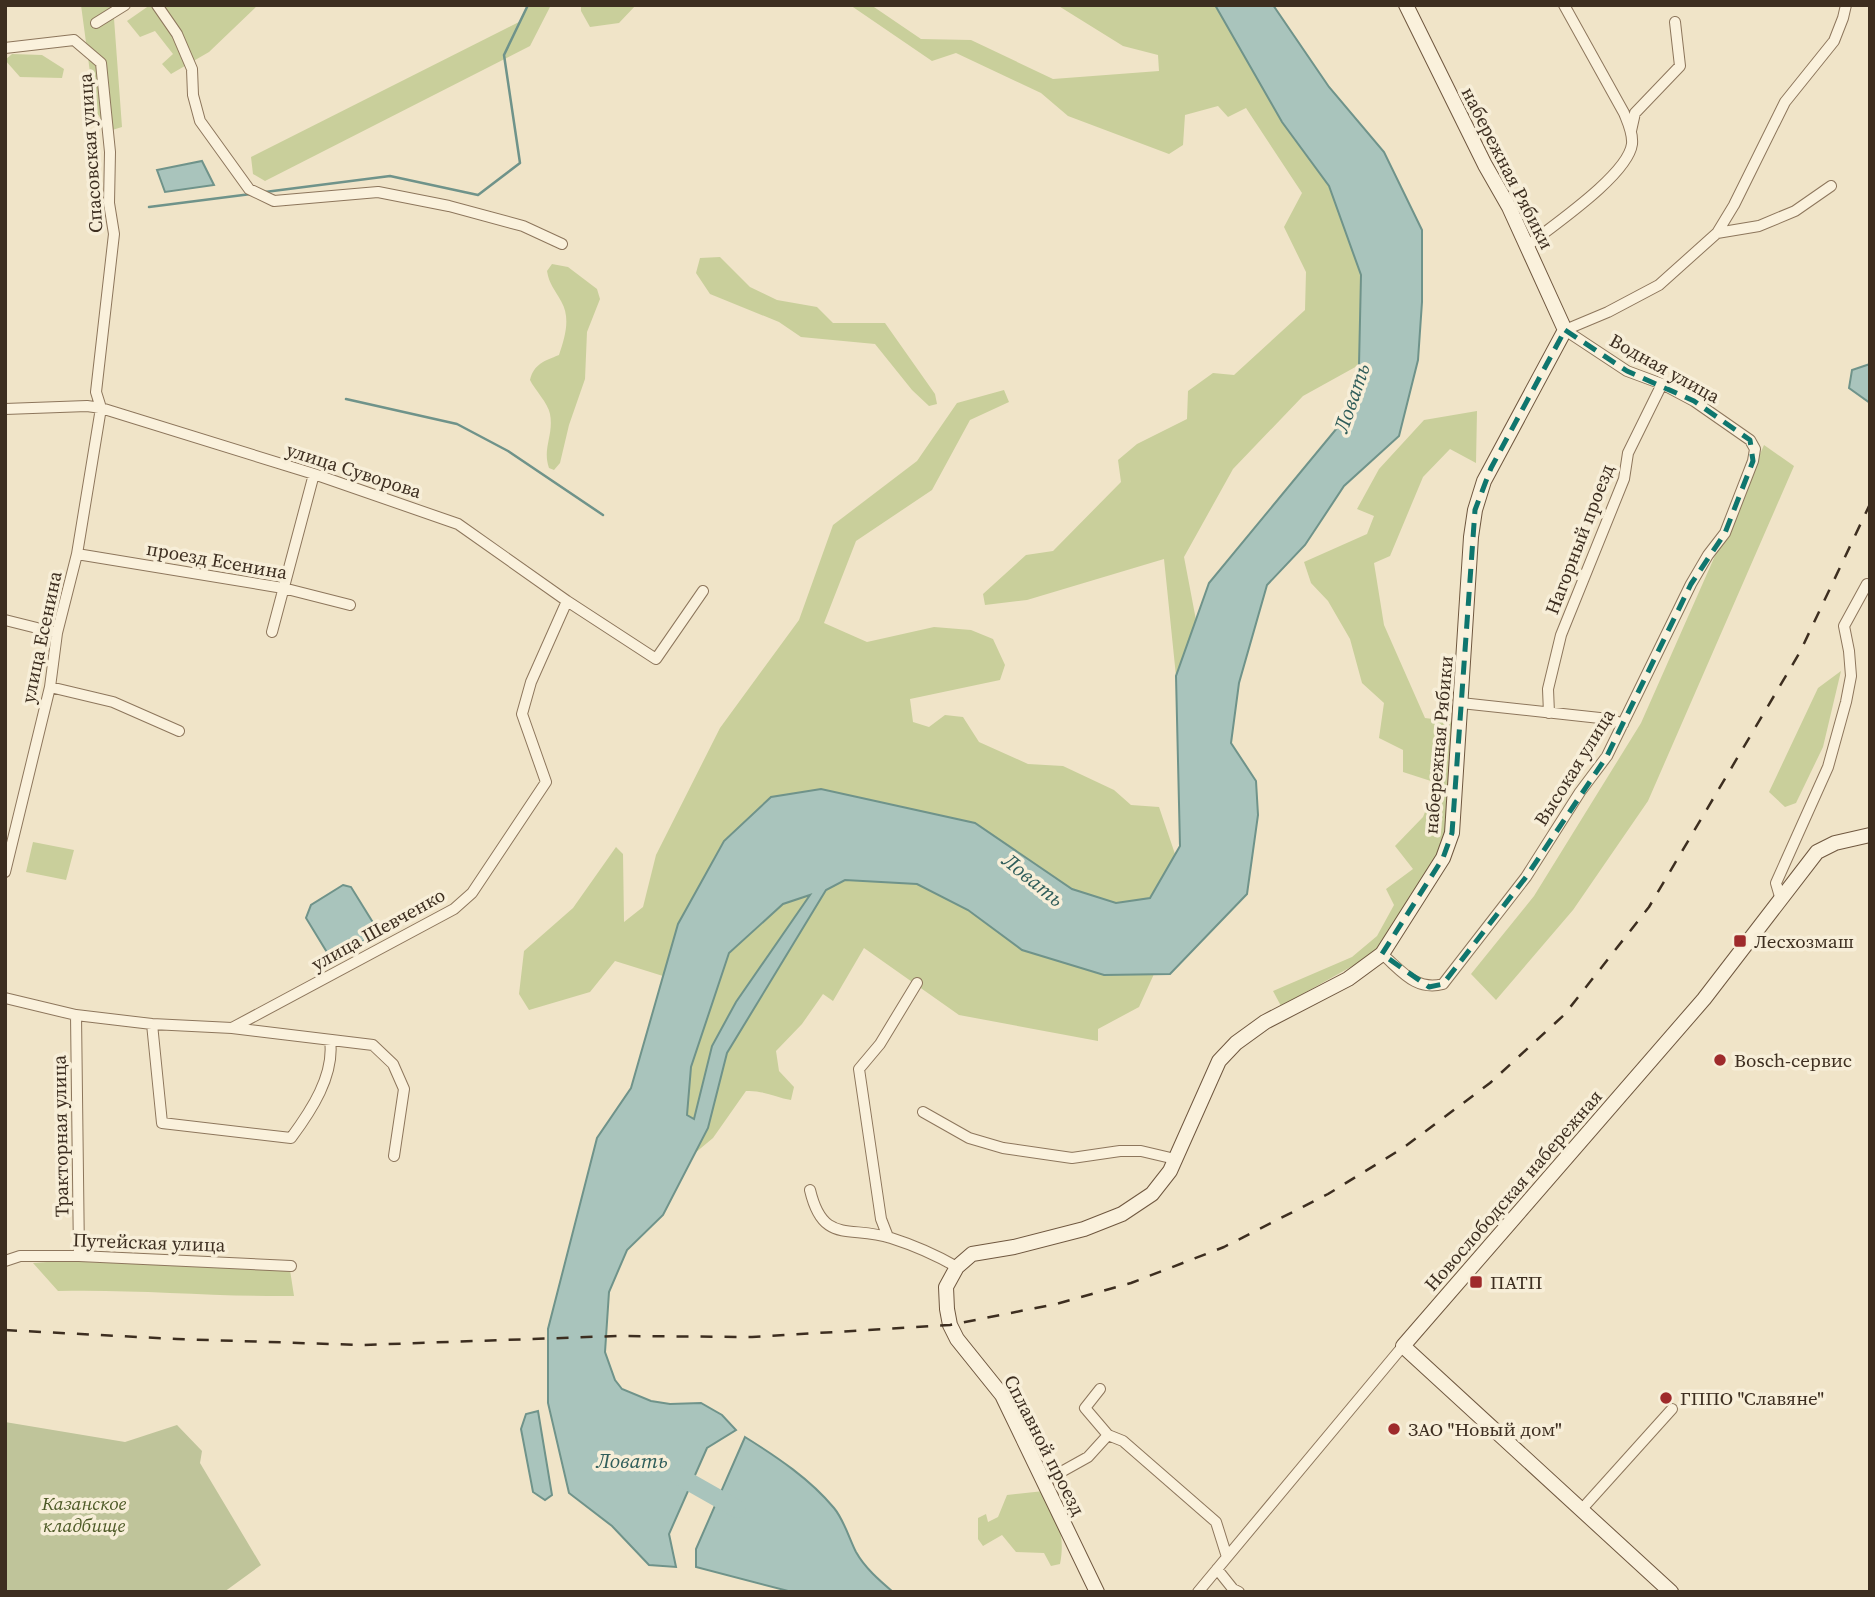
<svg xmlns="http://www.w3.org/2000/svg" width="1875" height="1597" viewBox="0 0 1875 1597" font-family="'Source Serif 4',serif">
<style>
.green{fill:#c9cf9b}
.cemetery{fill:#bfc49a}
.water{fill:#a9c4bc;stroke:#6f938a;stroke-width:2;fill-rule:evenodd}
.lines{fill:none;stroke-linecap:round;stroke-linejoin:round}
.stream{stroke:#6f938a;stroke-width:2.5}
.river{stroke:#a9c4bc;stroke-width:18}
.street-casing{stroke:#8d765c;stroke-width:12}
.secondary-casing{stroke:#6f573f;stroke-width:16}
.street{stroke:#faf1dc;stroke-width:10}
.secondary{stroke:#faf1dc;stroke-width:14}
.rail{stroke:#3d2e20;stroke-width:2.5;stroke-dasharray:12 12;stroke-linecap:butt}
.marked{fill:none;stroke:#0f766e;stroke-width:5;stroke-dasharray:14 9;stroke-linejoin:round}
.poi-dot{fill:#9e2a2b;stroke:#f7eed8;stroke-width:2.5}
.labels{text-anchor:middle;stroke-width:7;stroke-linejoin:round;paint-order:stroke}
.street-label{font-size:19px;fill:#3d2e20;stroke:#f7eed8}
.poi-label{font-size:19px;fill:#3d2e20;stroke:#f7eed8;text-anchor:start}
.park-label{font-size:19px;font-style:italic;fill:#4d5a26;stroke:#f7eed8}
.water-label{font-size:21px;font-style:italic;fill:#2f5d5a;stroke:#f7eed8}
</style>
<rect width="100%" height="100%" fill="#f0e4c8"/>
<path class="green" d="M81 5H113L122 127 109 131 95 110Z
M150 5H258L209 52 171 74 162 64 173 54 155 31 140 37 127 21Z
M528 5H551L530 46 265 181 253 174 251 157 519 22Z
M581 5H636L619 23 590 27 581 11Z
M850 5H871L921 39 971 40 1053 79 1159 71 1158 55 1123 46 1057 5H1215L1282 122 1329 186 1361 275 1359 365 1303 396 1233 469 1184 557 1196 620 1176 676 1164 559 1027 600 985 605 983 594 1026 555 1053 551 1121 482 1118 460 1137 444 1187 419 1188 391 1213 373 1234 375 1305 310 1306 272 1284 227 1302 193 1246 108 1228 117 1218 106 1185 115 1183 145 1169 154 1068 116 1041 93 956 53 932 61Z
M12 54 42 55 64 69 62 78 20 77 5 60Z
M720 257 750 287 777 300 817 307 833 323H885L935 394 937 404 929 406 912 390 875 344 801 337 779 322 710 294 696 273 700 258Z
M552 264 568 267 597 289 600 299 587 332 585 379 569 425 560 463 554 470 549 468C542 448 554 435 550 414 548 403 535 390 530 380 534 364 544 361 559 355 565 337 571 318 561 301 555 290 549 284 547 271Z
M1004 390 1009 402 970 420 932 490 856 541 824 623 867 642 934 627 971 630 993 639 1005 665 1000 680 910 699 913 722 929 727 945 715 963 717 979 742 1028 764 1063 766 1114 790 1131 805 1159 807 1175 854 1150 898 1116 903 1072 889 975 823 678 924 663 976 615 961 590 992 529 1010 519 994 524 951 573 908 616 847 623 854 624 922 643 907 656 855 720 728 799 620 833 525 917 461 957 403Z
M1477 411 1476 463 1450 449 1423 477 1390 556 1374 563 1384 625 1425 718 1455 722 1448 829 1442 850 1379 948 1365 959 1281 1006 1273 991 1352 957 1377 936 1394 905 1386 889 1413 869 1395 846 1423 817 1437 783 1403 772V750L1379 738 1384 703 1362 683 1350 639 1328 601 1311 583 1304 562 1367 534 1374 516 1357 509 1379 469 1424 420Z
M1764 445 1794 466 1648 801 1573 910 1496 1000 1471 974 1534 896 1641 723Z
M1841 671 1823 747 1796 803 1785 807 1769 792 1818 688Z
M33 842 74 850 66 880 26 872Z
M845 880 917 884 968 910 1022 950 1104 975 1154 974 1139 1007 1098 1029V1041L959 1015 864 948 833 1001 823 994 802 1024 776 1051 779 1071 794 1087 791 1100C775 1097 762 1090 746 1091L713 1138 695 1153 708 1128 727 1053 826 890Z
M811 894 736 1002 712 1046 694 1120 687 1115 691 1067 729 953 783 903Z
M61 1261 290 1270 294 1296C215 1297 136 1289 58 1291L33 1263Z
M1044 1491C1056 1518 1066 1533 1060 1564L1051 1566 1044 1553 1016 1552 1002 1535 983 1546 978 1539V1518L986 1514 988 1522 998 1517 1007 1495Z"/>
<path class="cemetery" d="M5 1422 125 1442 177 1425 202 1451 200 1463 261 1565 224 1592H5Z"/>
<path class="water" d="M1215 5H1273L1329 87 1384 152 1422 230V302L1418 360 1399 436 1344 486 1305 545 1267 585 1239 683 1231 743 1256 781 1258 815 1247 894 1170 974 1104 975 1022 950 968 910 917 884 845 880 826 890 727 1053 708 1128 663 1215 627 1250 609 1292 605 1352 615 1380 622 1389 651 1401 670 1404 701 1403 722 1415 736 1430 707 1448 669 1534 676 1567 649 1565 612 1526 569 1493 548 1403V1329L597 1138 631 1088 678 924 724 841 771 797 821 789 975 823 1072 889 1116 903 1150 898 1180 846 1176 676 1209 583 1347 416 1359 365 1361 275 1329 186 1282 122ZM810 895 736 1002 712 1046 694 1119 687 1115 691 1067 729 953 783 904Z
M202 161 214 185 165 192 157 170Z
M1870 364V403L1849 388 1852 370Z
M343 885 351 887 377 929 373 935 336 957 328 954 306 918 311 905Z
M538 1411 552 1495 545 1500 533 1492 521 1429 526 1414Z
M745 1437C777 1457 810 1479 834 1508 844 1520 849 1538 856 1552 865 1568 879 1580 893 1592H792L696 1567V1549Z"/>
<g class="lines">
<path class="stream" d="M265 192 390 176 478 195 520 163 504 55 528 5
M149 207 251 194
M346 399 457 424 508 451 603 515"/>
<path class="river" d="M670 1471 737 1509"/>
<g class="street-casing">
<path id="street" d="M157 5 177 34 192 69 193 95 200 121 249 189 274 201 378 192 449 206 523 226 562 244
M96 23 125 5
M5 48 74 40 101 63 110 152 109 203 114 234 96 392 101 408 77 554 57 633 50 687 5 872
M1631 131 1635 113 1680 66 1675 22
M1717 233 1759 226 1795 211 1831 186
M1527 246C1552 226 1628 175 1632 144 1633 133 1628 123 1624 113L1564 5
M1565 330 1608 312 1659 285 1717 233 1734 205 1785 102 1834 41 1843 18 1846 5
M5 409 87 406 101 408 314 474 458 524 567 601 656 659 703 591
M77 554 283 588 350 605
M5 620 57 633
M272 632 314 474
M50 687 113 702 179 731
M1461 703 1609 719 1623 724
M1549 713 1548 689 1561 635 1624 479 1628 453 1662 384
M1781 900 1776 883 1828 767 1846 702 1851 676 1849 651 1844 626 1867 584
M1382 954C1402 971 1415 991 1443 984L1526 877 1580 792 1607 756 1691 584 1708 555 1725 533 1753 461 1755 449 1750 440 1694 401 1662 384 1627 371 1565 330
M5 998 76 1015 152 1024 232 1028 373 1045 393 1064 404 1089 394 1156
M76 1015 79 1256
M152 1024 162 1123 291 1138C311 1111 335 1075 330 1040
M232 1028 454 909 472 893 546 782 522 714 531 682 567 601
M923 1112 969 1138 1003 1148 1072 1158 1120 1151H1141L1175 1159
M810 1190C823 1245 849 1225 891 1238 913 1245 936 1255 957 1267
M888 1237 881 1219 859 1069 880 1044 917 983
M5 1261 20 1256H79L291 1266
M1108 1435 1123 1441 1216 1522 1227 1557
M1045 1481 1088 1457 1108 1435 1085 1408 1100 1389
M1582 1509 1672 1409
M1217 1569 1233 1589 1239 1592
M1198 1592 1403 1346"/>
</g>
<g class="secondary-casing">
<path id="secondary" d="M1097 1592 1002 1395 957 1339 950 1325 947 1309 946 1287 957 1267 972 1254 1014 1247 1084 1229 1122 1214 1152 1194 1170 1171 1219 1061 1236 1043 1265 1022 1348 979 1382 954 1443 858 1452 833 1471 537 1475 510 1484 481 1565 330 1509 207 1485 165 1406 5
M1671 1592 1403 1346 1704 999 1817 852 1835 843 1870 835"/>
</g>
<use href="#street" class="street"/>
<use href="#secondary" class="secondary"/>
<path class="rail" d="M5 1330 177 1339 362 1345 617 1336 752 1337 950 1325 1056 1304 1131 1283 1224 1247 1328 1194 1403 1148 1490 1083 1564 1015 1649 907 1800 652 1870 504"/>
</g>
<path class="marked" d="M1565 330 1627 371 1694 401 1750 440 1753 461 1725 533 1691 584 1607 756 1526 877 1443 984 1429 987 1382 954 1443 858 1452 833 1475 510 1491 468Z"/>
<g class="poi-dot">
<rect x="1733" y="934" width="14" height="14" rx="3.5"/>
<circle cx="1720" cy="1060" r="7"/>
<rect x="1469" y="1275" width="14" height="14" rx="3.5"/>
<circle cx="1666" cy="1398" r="7"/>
<circle cx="1394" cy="1429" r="7"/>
</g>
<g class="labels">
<g class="street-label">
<text transform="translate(90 153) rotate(-94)" y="7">Спасовская улица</text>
<text transform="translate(1508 168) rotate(63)" y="7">набережная Рябики</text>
<text transform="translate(1665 368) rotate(29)" y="7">Водная улица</text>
<text transform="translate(354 470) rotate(18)" y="7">улица Суворова</text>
<text transform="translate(1579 539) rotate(-69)" y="7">Нагорный проезд</text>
<text transform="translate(217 560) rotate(10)" y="7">проезд Есенина</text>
<text transform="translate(41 637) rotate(-78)" y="7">улица Есенина</text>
<text transform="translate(1438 745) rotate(-85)" y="7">набережная Рябики</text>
<text transform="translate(1574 767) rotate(-58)" y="7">Высокая улица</text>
<text transform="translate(378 929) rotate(-29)" y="7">улица Шевченко</text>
<text transform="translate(60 1136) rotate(-91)" y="7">Тракторная улица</text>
<text transform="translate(1513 1190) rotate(-49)" y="7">Новослободская набережная</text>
<text transform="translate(149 1242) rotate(2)" y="7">Путейская улица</text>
<text transform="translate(1045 1445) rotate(63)" y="7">Сплавной проезд</text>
</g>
<g class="poi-label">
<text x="1754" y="948">Лесхозмаш</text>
<text x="1734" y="1067">Bosch-сервис</text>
<text x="1490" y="1289">ПАТП</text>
<text x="1680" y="1405">ГППО "Славяне"</text>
<text x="1408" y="1436">ЗАО "Новый дом"</text>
</g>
<g class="park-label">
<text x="84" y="1510">Казанское<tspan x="84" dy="22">кладбище</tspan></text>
</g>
<g class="water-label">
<text transform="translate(1352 398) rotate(-71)" y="7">Ловать</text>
<text transform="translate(1033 880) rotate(39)" y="7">Ловать</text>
<text x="632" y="1468">Ловать</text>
</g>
</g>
<rect width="1875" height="1597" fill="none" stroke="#3d2e20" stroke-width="14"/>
</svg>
